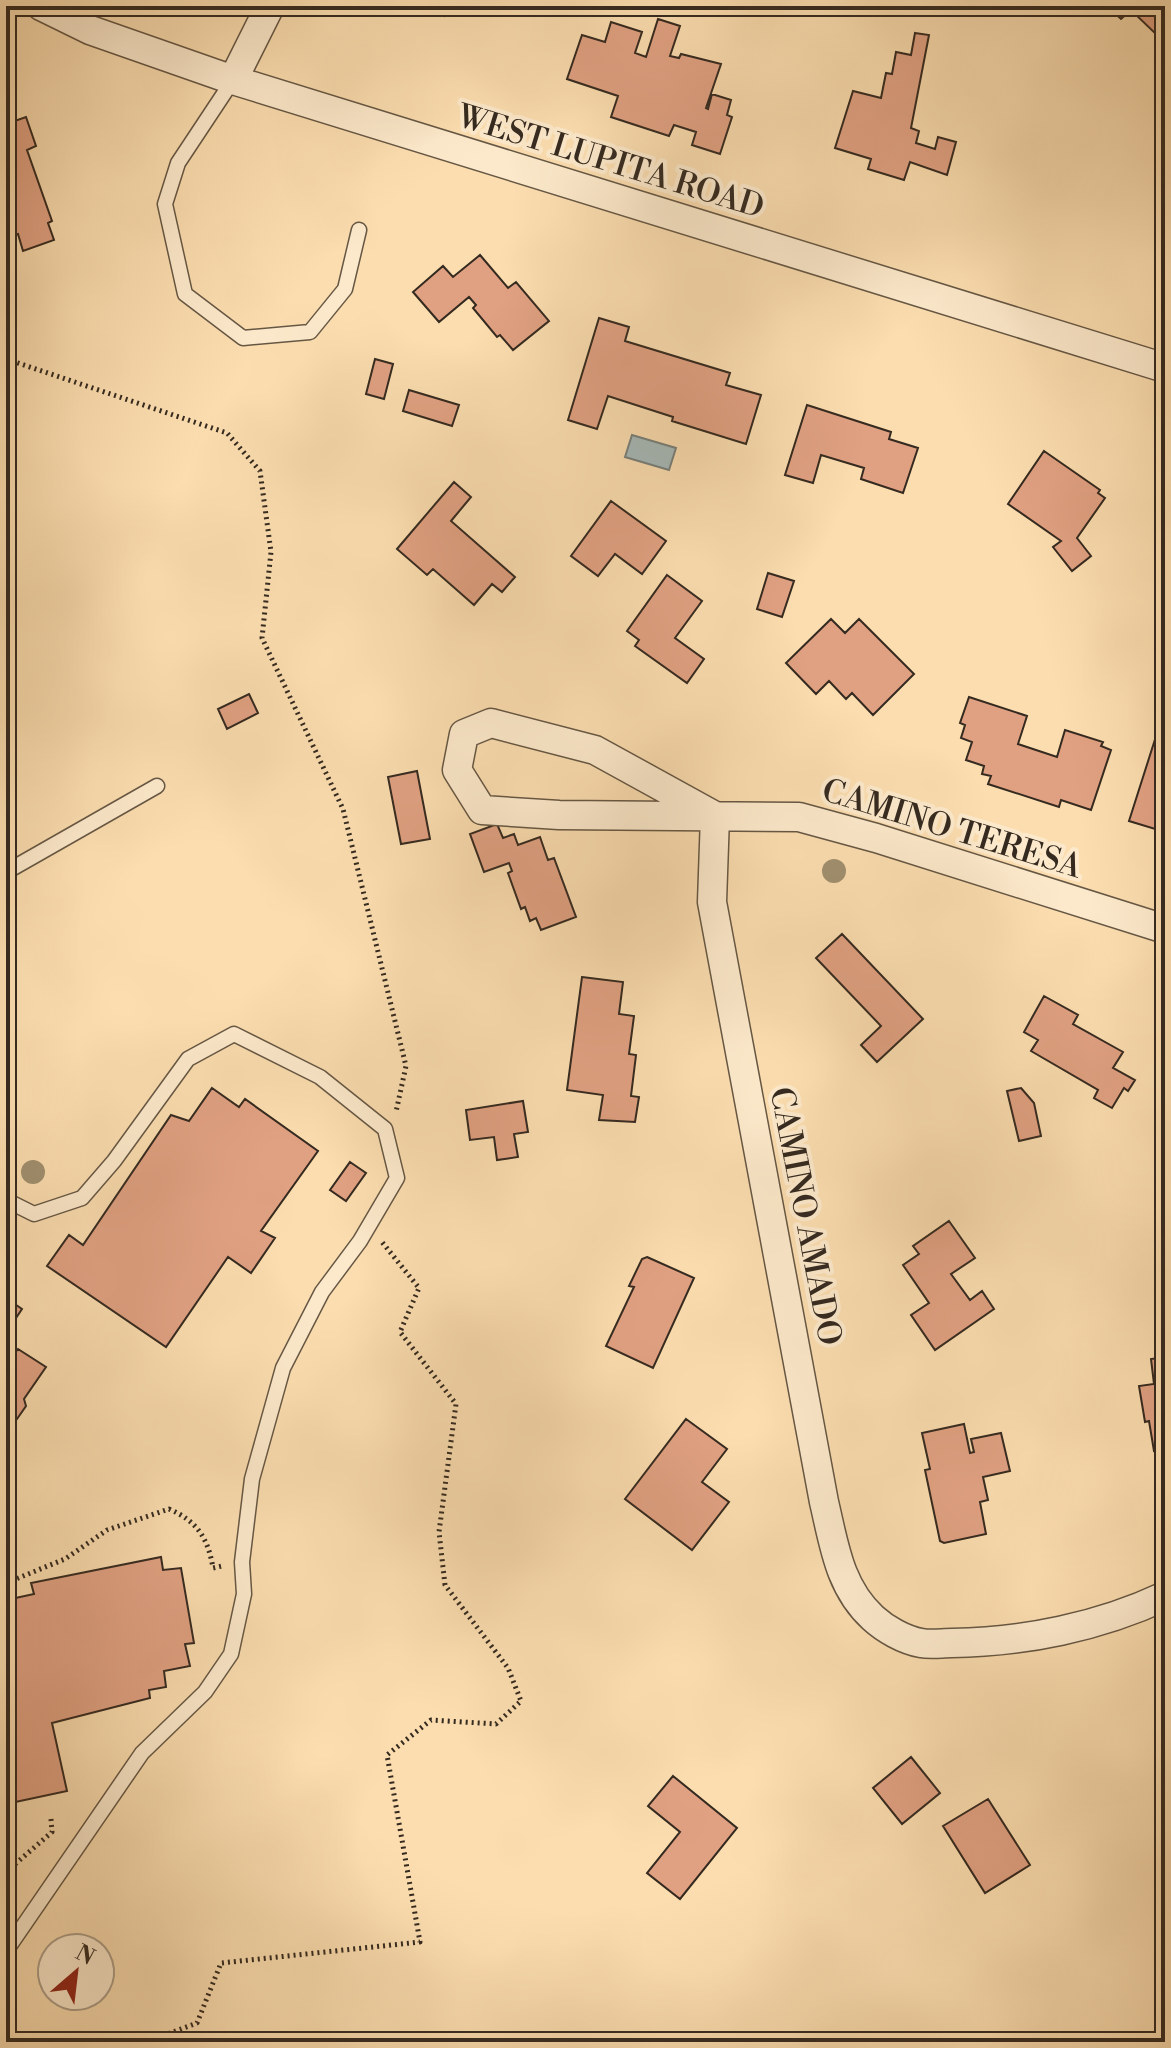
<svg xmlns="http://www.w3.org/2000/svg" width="1171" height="2048" viewBox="0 0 1171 2048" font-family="'Libre Bodoni',serif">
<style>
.water{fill:#a5b8b7;stroke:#787f7b;stroke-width:2}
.building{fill:#e0a182;stroke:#352a20;stroke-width:2}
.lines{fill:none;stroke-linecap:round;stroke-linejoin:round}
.lane-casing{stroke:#665744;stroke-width:17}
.street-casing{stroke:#665744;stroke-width:31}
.path{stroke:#352a20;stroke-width:5;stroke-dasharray:2 4;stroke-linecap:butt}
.lane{stroke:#fce9cb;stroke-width:14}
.street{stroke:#fce9cb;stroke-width:28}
.tree{fill:#a08f6f}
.labels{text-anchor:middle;stroke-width:8;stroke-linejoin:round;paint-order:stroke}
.street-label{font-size:32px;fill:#352a20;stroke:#fce9cb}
</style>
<rect width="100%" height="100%" fill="#fbddaf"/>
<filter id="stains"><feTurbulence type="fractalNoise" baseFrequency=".0025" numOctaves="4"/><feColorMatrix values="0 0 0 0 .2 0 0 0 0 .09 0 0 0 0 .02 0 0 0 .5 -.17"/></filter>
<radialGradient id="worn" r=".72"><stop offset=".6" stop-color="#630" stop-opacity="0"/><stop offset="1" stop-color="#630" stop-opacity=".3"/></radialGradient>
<path class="water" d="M632 435 676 448 669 470 625 457Z"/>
<path class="building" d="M443 6H491V7L445 16Z
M1107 6H1165V32L1159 37 1131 10 1121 19Z
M658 19 680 26 670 56 679 58 681 54 721 64 706 108 708 109 712 94 731 100 727 115 732 117 720 154 692 145 696 132 674 125 669 136 611 117 618 96 567 79 582 35 605 42 611 22 642 32 635 53 646 57Z
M915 33 929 35 911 128 919 131 916 143 935 149 938 137 956 142 947 175 910 162 904 180 868 169 871 159 835 148 853 91 881 98 886 73 892 74 896 52 911 55Z
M26 117 36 146 27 150 52 221 48 223 54 240 23 251 18 234 7 237 6 234V124Z
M480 255 508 288 516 282 549 321 513 350 500 335 497 337 473 308 476 305 469 297 439 322 413 292 443 266 453 277Z
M599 318 629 327 625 341 730 373 726 385 761 395 746 444 672 421 673 417 608 396 597 429 568 420Z
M375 359 393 364 384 399 366 394Z
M409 390 459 405 452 426 403 411Z
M807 405 891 432 889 439 918 448 903 493 861 479 864 468 821 455 813 483 785 475Z
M1044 451 1100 490 1098 493 1105 498 1077 538 1091 556 1072 571 1053 547 1061 541 1008 504Z
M454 482 471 497 451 521 515 577 502 592 492 584 474 605 433 569 427 575 397 549Z
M611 501 666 541 642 574 615 554 598 576 571 556Z
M768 573 794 581 782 617 757 609Z
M667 575 702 601 675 638 704 659 687 683 635 646 639 640 627 631Z
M831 619 845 633 859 619 914 674 873 715 852 693 846 699 829 681 816 694 786 663Z
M249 694 258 713 227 729 218 709Z
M969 697 1027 716 1018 744 1057 757 1065 730 1103 742 1101 746 1111 750 1091 810 1061 800 1059 807 988 784 991 776 982 774 984 766 966 760 972 742 961 738 965 725 960 723Z
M1165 708V832L1129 821Z
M417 771 430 839 401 844 388 777Z
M497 824 503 838 514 834 518 845 540 837 548 860 554 858 576 917 541 930 536 918 530 921 525 907 521 909 508 873 512 871 509 863 484 872 470 834Z
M842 934 923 1019 877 1062 861 1045 881 1026 816 958Z
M582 977 623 982 619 1014 634 1016 629 1054 636 1055 631 1096 639 1097 635 1122 599 1120 603 1095 567 1090Z
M1044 996 1078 1015 1073 1024 1123 1052 1113 1068 1135 1080 1128 1091 1124 1088 1112 1108 1094 1098 1098 1090 1031 1051 1038 1040 1024 1032Z
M212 1088 239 1107 245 1099 318 1151 261 1231 275 1238 251 1273 228 1257 166 1347 47 1266 69 1235 83 1245 171 1115 189 1121Z
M1021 1088 1034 1103 1041 1136 1019 1141 1007 1091Z
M523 1101 528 1132 514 1134 518 1157 497 1160 494 1137 470 1140 466 1110Z
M350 1162 366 1173 346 1201 330 1190Z
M949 1221 975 1258 951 1274 970 1300 982 1291 994 1309 935 1350 911 1315 929 1303 903 1265 919 1254 913 1246Z
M647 1257 694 1278 653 1368 606 1346 634 1287 629 1286 642 1259Z
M6 1298 22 1309 6 1333Z
M6 1348 14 1354 18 1349 46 1367 24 1399 26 1406 17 1419 12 1416 6 1424Z
M1165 1357V1449L1154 1451 1149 1421 1145 1422 1139 1386 1154 1384 1151 1359Z
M686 1419 727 1449 702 1482 729 1502 692 1550 625 1499Z
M964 1424 970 1453 974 1452 971 1439 1001 1433 1010 1471 983 1477 988 1500 980 1502 986 1534 944 1543 940 1541 925 1470 930 1469 922 1433Z
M161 1557 163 1570 181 1568 194 1643 185 1644 190 1666 164 1671 166 1687 149 1690 150 1698 52 1723 67 1791 6 1804V1600L34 1594 31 1583Z
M911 1757 940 1793 902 1824 873 1788Z
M673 1776 737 1828 680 1899 647 1873 680 1832 648 1806Z
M988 1799 1030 1865 985 1893 943 1826Z"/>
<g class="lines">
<g class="lane-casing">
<path id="lane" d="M233 80 178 163 165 204 185 294 243 338 310 332 345 289 359 230
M6 872 157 786
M6 1200 34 1214 82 1198 114 1161 188 1059 234 1034 320 1077 385 1129 397 1178 360 1241 322 1292 283 1368 252 1479 242 1562 244 1594 231 1654 205 1692 142 1753 6 1951"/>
</g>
<g class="street-casing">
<path id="street" d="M41 6 90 30 233 80 1165 368
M233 80 270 6
M715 816 712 902 824 1502C834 1544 839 1587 873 1618 885 1629 904 1640 921 1643 931 1645 942 1643 952 1643 1024 1642 1099 1627 1165 1596
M715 816 595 750 491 723 464 734 457 770 482 810 559 815 799 817 876 838 1165 929"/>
</g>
<path class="path" d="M6 359 227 433 260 471 271 552 262 638 343 809 406 1066 396 1112
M6 1583 65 1559 107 1530 169 1509C197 1521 208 1538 213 1568L222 1566
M6 1872 52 1832 51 1819
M146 2042 197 2023 221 1963 420 1942 387 1755 431 1720 496 1724 521 1701 508 1668 445 1585 439 1532 456 1404 400 1332 419 1288 382 1242"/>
<use href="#lane" class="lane"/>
<use href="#street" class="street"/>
</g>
<g class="tree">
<circle cx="834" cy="871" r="12"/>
<circle cx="33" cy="1172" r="12"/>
</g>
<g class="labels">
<g class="street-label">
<text transform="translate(611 161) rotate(17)" y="11">WEST LUPITA ROAD</text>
<text transform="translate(952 828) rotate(17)" y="11">CAMINO TERESA</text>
<text transform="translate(806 1216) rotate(79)" y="11">CAMINO AMADO</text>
</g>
</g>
<rect width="1171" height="2048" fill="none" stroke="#fbddaf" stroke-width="32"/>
<rect x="8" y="8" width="1155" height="2032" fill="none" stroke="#352a20" stroke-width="4"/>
<rect x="16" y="16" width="1139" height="2016" fill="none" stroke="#352a20" stroke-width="2"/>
<g transform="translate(76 1972) rotate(28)"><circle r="38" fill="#fce9cb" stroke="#ac9d87" stroke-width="2"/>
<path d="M0-6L14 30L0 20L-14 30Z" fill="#8f2418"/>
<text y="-12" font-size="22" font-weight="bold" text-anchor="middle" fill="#352a20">N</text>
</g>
<rect width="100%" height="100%" filter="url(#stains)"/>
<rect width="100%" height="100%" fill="url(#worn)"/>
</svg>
